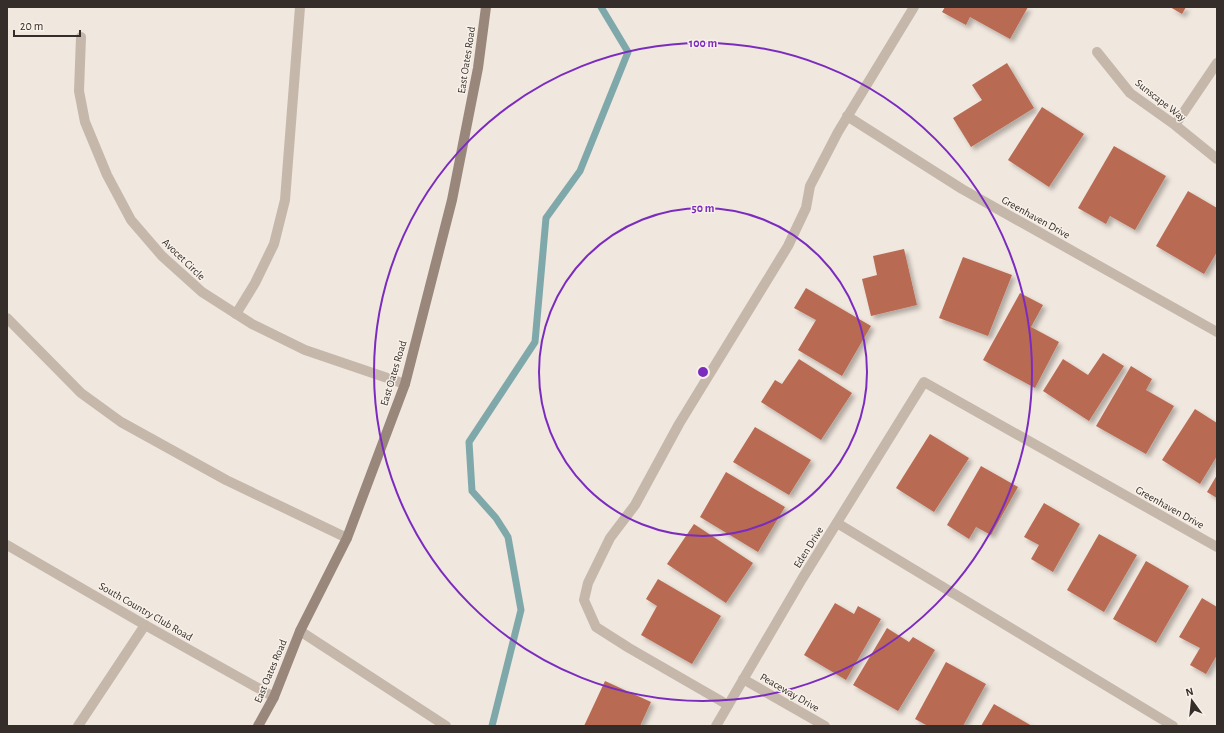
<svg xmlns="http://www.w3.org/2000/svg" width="1224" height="733" viewBox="0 0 1224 733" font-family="'Alegreya Sans',sans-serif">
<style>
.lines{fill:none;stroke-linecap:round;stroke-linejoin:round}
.stream{stroke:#7fa8aa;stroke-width:7}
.building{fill:#b96a52;filter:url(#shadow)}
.lane{stroke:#c6b7ab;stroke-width:10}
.street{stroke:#c6b7ab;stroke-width:10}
.secondary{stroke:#9a877c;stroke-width:10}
.ring{fill:none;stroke:#7b2cbf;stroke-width:2}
.labels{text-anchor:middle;stroke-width:3;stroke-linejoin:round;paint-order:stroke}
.street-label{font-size:11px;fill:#352d29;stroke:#f8f1e9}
.centre{fill:#7b2cbf;stroke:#f8f1e9;stroke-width:2}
.ring-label{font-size:12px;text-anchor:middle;font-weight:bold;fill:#7b2cbf;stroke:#f8f1e9;stroke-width:3;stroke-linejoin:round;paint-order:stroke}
</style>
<defs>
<filter id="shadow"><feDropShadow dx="3.5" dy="3.5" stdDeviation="2" flood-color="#0004"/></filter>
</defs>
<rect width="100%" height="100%" fill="#f0e7de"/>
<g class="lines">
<path class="stream" d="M492 726 521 610 508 537 496 518 472 491 469 442 535 342 546 218 580 171 628 52 601 7"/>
</g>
<path class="building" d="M945 7H1028L1010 39 970 17 966 25 942 12Z
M1170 7H1186L1182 14Z
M1007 63 1034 108 971 147 953 118 982 100 972 85Z
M1042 107 1084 134 1049 187 1008 160Z
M1114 146 1166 176 1135 230 1110 216 1106 224 1078 208Z
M1188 191 1217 208V252L1204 274 1156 246Z
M904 249 917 305 871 316 862 279 877 275 873 256Z
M963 257 1012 275 988 336 939 318Z
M806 288 871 326 842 376 798 350 816 320 794 308Z
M1020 293 1043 305 1031 327 1059 342 1035 388 983 360Z
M1103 353 1124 366 1089 421 1043 391 1063 359 1088 375Z
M799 359 852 393 821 440 761 402 775 380 782 384Z
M1131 366 1152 379 1146 390 1174 406 1146 454 1096 426Z
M1195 409 1217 423V456L1200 484 1162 460Z
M755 427 811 460 789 495 733 462Z
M930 434 969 458 934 512 896 488Z
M981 466 1018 487 991 535 976 527 969 539 947 525Z
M726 472 785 507 758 552 700 517Z
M1217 475V498L1207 492Z
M1044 503 1080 524 1053 572 1031 559 1039 545 1024 537Z
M694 524 753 563 726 603 667 564Z
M1099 534 1137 555 1104 612 1067 590Z
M1146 561 1189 586 1156 643 1113 619Z
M658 579 721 616 692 664 641 635 657 606 646 599Z
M1202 598 1217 607V655L1206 674 1190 665 1200 648 1179 637Z
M835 603 854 614 858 606 881 619 846 680 804 655Z
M887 628 909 642 913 637 935 650 898 711 853 685Z
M946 662 986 684 963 726H928L915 719Z
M605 681 651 702 640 726H584Z
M994 704 1032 726H981Z"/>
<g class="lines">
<path class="lane" d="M847 116 962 189 1217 332
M236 314 255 283 274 244 285 200 300 7
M7 318 81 393 121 422 226 480 347 538
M837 523 1173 726
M300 631 446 726
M728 705 629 648 596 627 584 600 588 583 610 538 635 505 679 424 788 246 806 208 810 186 838 132 914 7
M78 726 145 625"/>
<path class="street" d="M81 37 79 91 85 122 107 175 131 220 162 256 202 292 252 324 305 350 405 384
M1097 52 1130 93 1175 125 1217 159
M1175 125 1217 63
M7 545 145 625 274 697
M743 679 825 726
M716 726 802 579 924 382 1217 547"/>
<path class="secondary" d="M258 726 274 697 300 631 347 538 405 384 452 200 478 68 486 7"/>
</g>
<g class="ring">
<circle cx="703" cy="372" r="164"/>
<circle cx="703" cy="372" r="329"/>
</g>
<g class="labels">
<g class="street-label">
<text transform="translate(466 60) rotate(-81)" y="4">East Oates Road</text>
<text transform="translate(1161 100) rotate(38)" y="4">Sunscape Way</text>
<text transform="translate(1036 217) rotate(29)" y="4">Greenhaven Drive</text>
<text transform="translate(184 259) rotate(44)" y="4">Avocet Circle</text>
<text transform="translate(393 373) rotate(-73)" y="4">East Oates Road</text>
<text transform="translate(1170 507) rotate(29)" y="4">Greenhaven Drive</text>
<text transform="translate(808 547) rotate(-58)" y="4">Eden Drive</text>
<text transform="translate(146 611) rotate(30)" y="4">South Country Club Road</text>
<text transform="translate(270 671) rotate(-67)" y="4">East Oates Road</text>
<text transform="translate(790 692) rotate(30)" y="4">Peaceway Drive</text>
</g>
</g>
<circle cx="703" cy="372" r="6" class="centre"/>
<g class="ring-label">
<text x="703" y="47">100 m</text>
<text x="703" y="212">50 m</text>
</g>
<rect width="1224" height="733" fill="none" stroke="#352d29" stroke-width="16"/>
<g transform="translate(1192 701) rotate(345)" stroke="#f8f1e9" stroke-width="3" paint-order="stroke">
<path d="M0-3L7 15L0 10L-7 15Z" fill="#352d29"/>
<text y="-6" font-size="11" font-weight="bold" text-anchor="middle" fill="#352d29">N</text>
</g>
<path d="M14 30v6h66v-6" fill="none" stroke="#352d29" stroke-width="2"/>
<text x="20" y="30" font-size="12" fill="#352d29" stroke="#f8f1e9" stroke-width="3" paint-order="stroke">20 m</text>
</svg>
